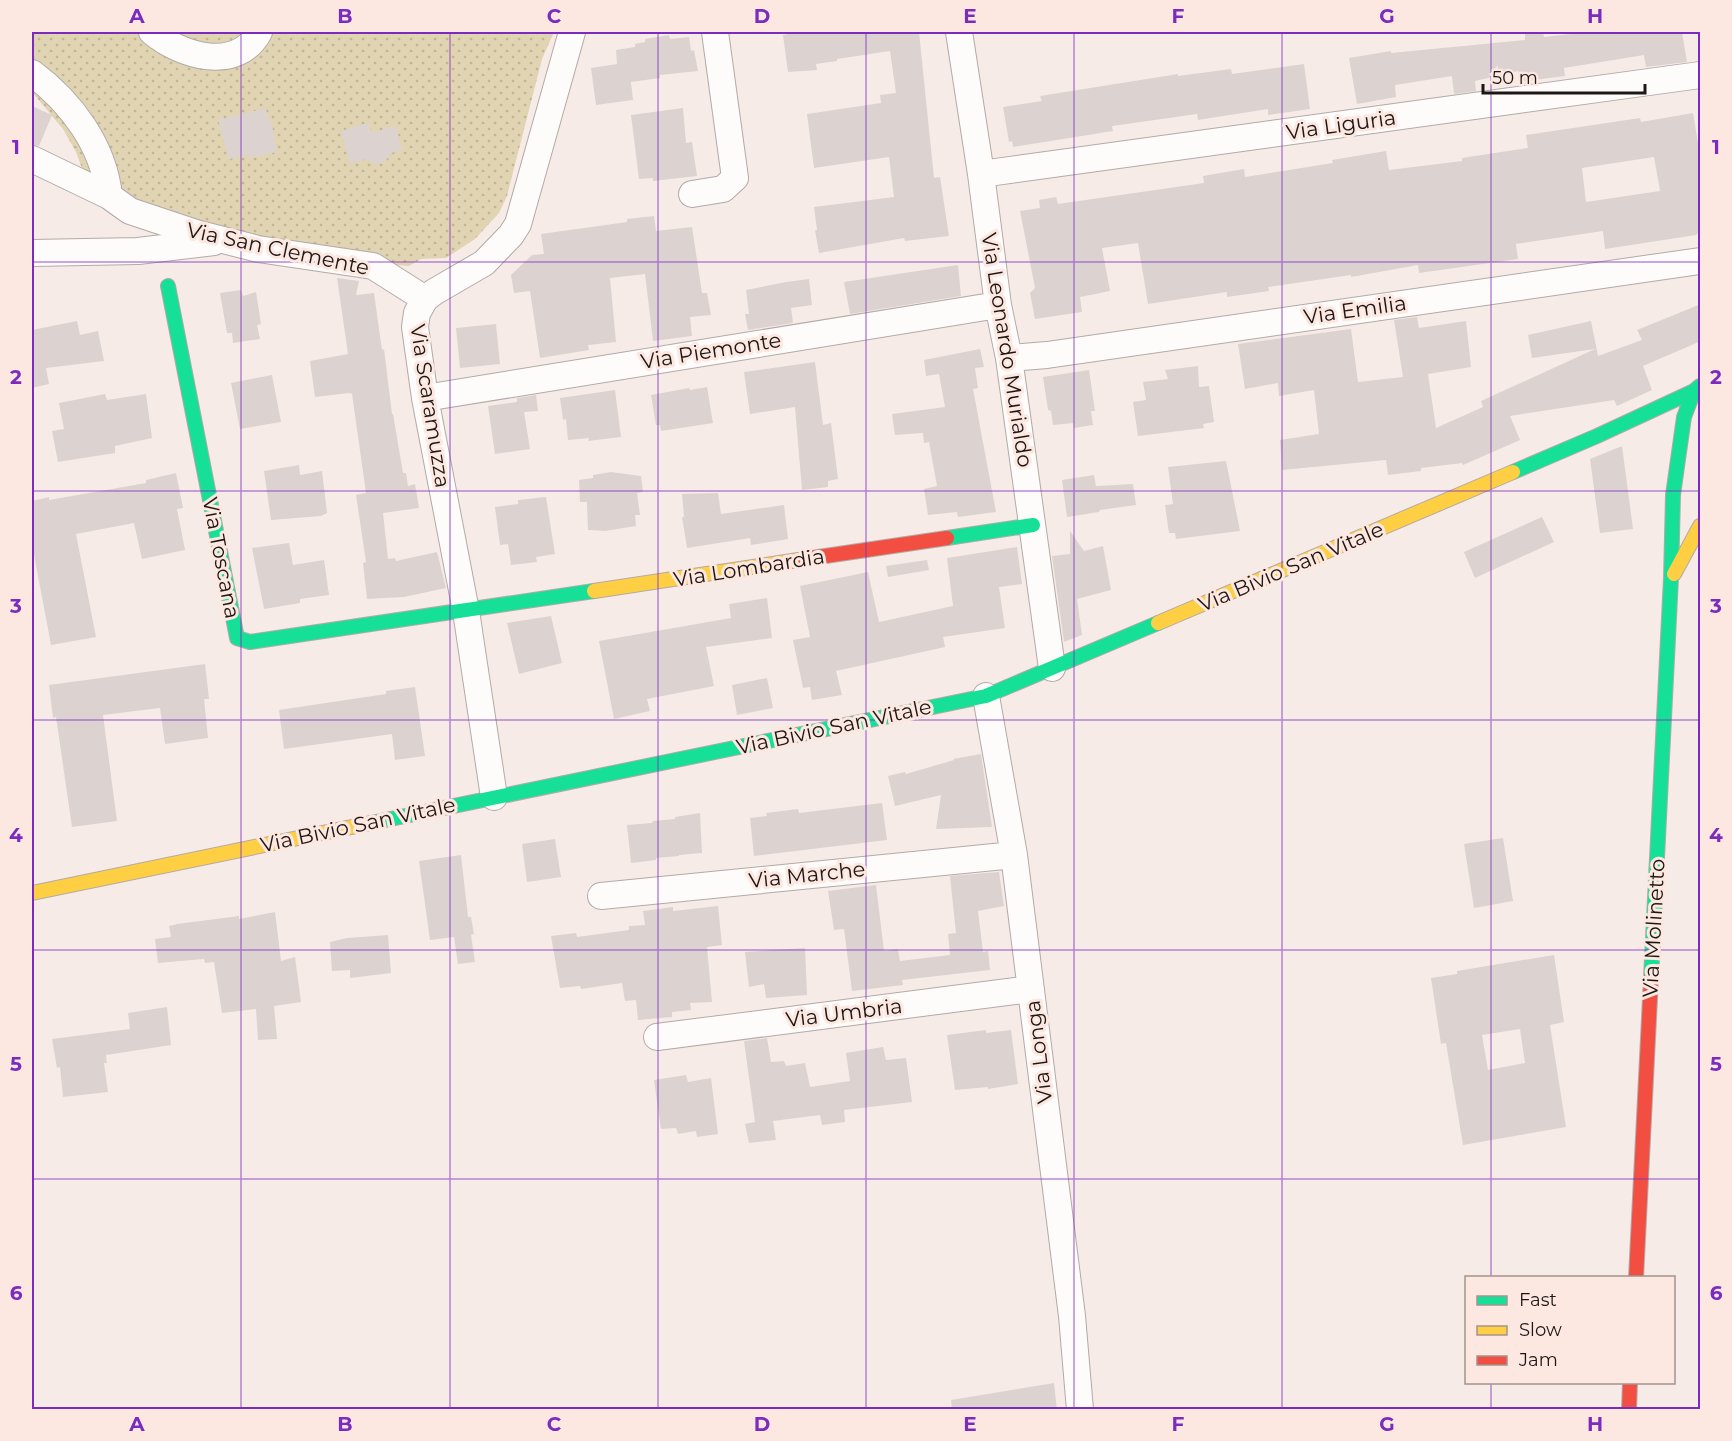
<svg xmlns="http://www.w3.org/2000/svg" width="1732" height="1441" viewBox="0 0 1732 1441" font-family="Montserrat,sans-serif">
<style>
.park{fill:url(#park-dots)}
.building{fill:#dcd3d1;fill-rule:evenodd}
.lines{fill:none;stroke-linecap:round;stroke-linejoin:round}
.street-casing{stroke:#b2aaa7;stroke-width:28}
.fast-casing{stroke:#b2aaa7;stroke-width:16}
.slow-casing{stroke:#b2aaa7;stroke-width:16}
.jam-casing{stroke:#b2aaa7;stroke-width:16}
.street{stroke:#fefcfb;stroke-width:26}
.fast{stroke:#16e098;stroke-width:14}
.slow{stroke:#ffcf43;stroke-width:14}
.jam{stroke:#f24e42;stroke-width:14}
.grid{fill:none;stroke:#7b2cbf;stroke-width:1.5;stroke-opacity:0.55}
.labels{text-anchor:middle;stroke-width:6;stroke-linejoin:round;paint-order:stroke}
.street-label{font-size:21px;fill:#1d1614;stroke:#fce8e0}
.neatline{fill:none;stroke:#7b2cbf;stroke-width:2}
.grid-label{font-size:20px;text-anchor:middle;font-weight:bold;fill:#7b2cbf}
</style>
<defs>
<pattern id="park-dots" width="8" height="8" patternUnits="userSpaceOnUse" patternTransform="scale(1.5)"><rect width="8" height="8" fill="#e1d4b2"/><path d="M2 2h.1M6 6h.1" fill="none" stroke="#c1b598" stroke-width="1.8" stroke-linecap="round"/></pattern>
</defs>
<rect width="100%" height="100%" fill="#f6ebe6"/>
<path class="park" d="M32 32H554L542 59 507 196 499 213 475 239 446 258 421 259 409 266 317 258 144 214 83 171 76 152 63 129 32 92Z"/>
<path class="building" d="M798 32H919L934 178 940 177 949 236 905 241 904 238 819 253 815 230H817L814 207 894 197 889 157 814 168 807 114 881 103 880 95 896 93 890 51 837 59V61L816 64 817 70 788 72 783 35Z
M1543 32 1544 37 1589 32H1682L1687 62 1646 67 1644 55 1564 68 1565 76 1519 82 1518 71 1475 81 1476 91 1454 94 1452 76 1395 85 1396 97 1357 104 1349 58 1391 51V53L1525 40V34Z
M669 35 670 39 689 37 691 51 694 50 698 71 660 75V78L631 82 633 100 596 105 591 68 617 64 616 50 635 47V44L645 42V39Z
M1304 64 1310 109 1268 115V109L1198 120 1197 114 1112 126 1113 131 1013 147 1012 141 1009 142 1003 107 1042 101 1040 96 1178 74V76L1231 69 1232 74Z
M32 106 52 115 39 146 32 144Z
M266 108 268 120 271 119 277 152 249 158 248 155 229 159 218 120Z
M683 108 686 143 692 142 697 176 653 181V178L639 179 631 115Z
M1693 113 1701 161V230L1696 235 1605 249 1603 231 1516 244 1518 259 1419 273 1418 265 1351 277V275L1268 287 1269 291 1227 297V292L1148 304 1138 243 1102 248 1110 291 1080 297 1082 312 1035 319 1030 293 1035 288 1020 211 1040 208 1039 200 1056 197 1058 204 1204 183 1203 176 1244 169 1245 177 1333 163 1332 160 1386 151 1389 170 1462 161V158L1528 148 1526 135 1640 118 1641 122ZM1654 157 1660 191 1586 202 1582 168Z
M369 123 371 133 396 126 402 150 391 153 385 162 375 164 366 159 350 164 341 131Z
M654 216 656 231 692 227 702 293H707L711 315 690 317 692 336 653 341 645 274 610 278 616 342 588 345 589 350 540 358 530 291 514 293 511 275 532 255 544 254 541 234 627 222V219Z
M958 265 961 296 850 314 844 282Z
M337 278 359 281 356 295 374 293 382 350 384 349 392 414H393L403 473H406L408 486 415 484 419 508 383 513 388 559 395 558 396 561 437 552 446 588 404 597 367 599 363 563 366 562 356 495 366 493 352 394 349 393 315 397 310 361 348 354Z
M809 279 812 305 791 308 793 323 748 330 745 314H749L746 290 786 282Z
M241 290 243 296 256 292 261 324 257 325 260 339 233 343 232 333H227L220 293Z
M1701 304V341L1643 366 1652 390 1617 406 1614 400 1510 416 1520 440 1463 465 1462 463 1421 468V471L1388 475 1386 460 1282 470 1280 440 1319 434 1314 390 1279 396 1278 383 1245 389 1238 344 1351 329 1358 382 1403 377 1394 320 1417 317 1419 328 1466 321 1471 367 1428 374 1436 428 1483 407 1481 401 1595 349 1532 358 1528 335 1591 321 1598 356 1642 340 1637 330Z
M77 321 80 335 98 331 104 361 46 368 49 384 32 388V330Z
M496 324 500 364 460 368 456 328Z
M980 349 984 367 975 368 978 388 973 389 996 512 958 517 957 512 928 515 924 489 937 486 929 442 924 443 923 433 895 435 892 414 945 407 939 374 926 376 924 360Z
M815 362 823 425 831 423 838 479 828 481V487L802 490 795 407 750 414 744 372Z
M1198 366 1199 387 1209 386 1214 422 1203 424 1204 428 1138 436 1133 402 1146 400 1143 382 1168 379 1165 370Z
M1089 370 1095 411H1091L1093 425 1074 428 1073 423 1053 425 1051 411 1048 410 1043 377Z
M272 375 281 422 240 429 231 383Z
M707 387 713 423 661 431 660 425H656L651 395 689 388 690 390Z
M615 390 621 437 588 441 589 438 568 440 566 419 563 420 560 398Z
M105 394 107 400 146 394 152 438 115 446V453L58 462 52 431 64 429 59 403Z
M536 395 538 411 524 412 530 449 495 454 488 406 517 402V398Z
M1622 446 1633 529 1600 533 1590 459Z
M1226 461 1240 531 1176 539 1175 533H1169L1165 505 1173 504 1168 467Z
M299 465 300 475 322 471 327 513 321 516 271 520 264 471Z
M611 472 641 476 643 492 637 493 640 515H635L636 526 605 531 588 530 587 502H580L579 480 593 478V475Z
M176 473 183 508 177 509 185 550 142 559 134 523 76 534 96 637 51 645 32 544V501L49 497V500L146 483V480Z
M1094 475 1096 486 1133 484 1136 505 1100 510 1099 512 1067 517 1062 480Z
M718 493 721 514 784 505 788 539 751 545 750 538 687 548 682 517H684L682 494Z
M546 497 555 554 536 557 537 562 511 565 508 544 500 545 495 507 518 504V500Z
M1542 517 1554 542 1475 578 1464 552Z
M1070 531 1084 551 1103 546 1111 590 1077 599 1082 635 1064 642 1052 556 1070 554Z
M289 543 293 565 324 560 329 595 300 599V603L264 609 252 548Z
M1017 547 1022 584 999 587 1005 628 943 637 945 647 836 671 842 695 812 700 810 687 803 688 793 640 810 637 800 586 868 572 879 622 953 606 947 558Z
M927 560 929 570 888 577 886 566Z
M767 598 772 638 706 647 714 686 647 699 650 711 614 719 599 641 731 618 729 604Z
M551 616 562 663 519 674 507 623Z
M205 664 209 699H204L208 738 165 744 160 708 103 715 117 821 72 827 56 717 53 718 49 685Z
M767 678 773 708 737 715 732 685Z
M415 687 425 756 395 760 392 734 284 749 279 710 386 694V691Z
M981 754 992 827 936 829 941 795 895 806 888 776 905 772 906 774 954 760 953 759Z
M882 803 887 840 754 856 750 818 767 816 766 813 798 809 799 813Z
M700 813 702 853 679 855V856L656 858V860L631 863 627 825 652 823 653 821 675 819V817Z
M1503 838 1513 901 1474 908 1464 844Z
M555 839 561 877 527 882 522 844Z
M461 855 468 917H471L474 934 471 935 475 962 458 964 454 937 430 940 419 861Z
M999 872 1004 906 978 911 983 952 988 951 990 970 902 980 903 985 852 991 844 929 834 930 828 891 876 885 884 951 898 949 900 961 950 955 948 934 956 933 950 876Z
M718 906 722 945 707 947 712 1002 690 1003 691 1010 672 1012V1017L638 1020 636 1000 625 1001 622 983 581 989 580 986 560 988 551 936 576 933 577 937 629 930V926L645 925 643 911 673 907V911Z
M275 912 281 961 295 957 301 1002 274 1006 277 1039 258 1040 256 1009 222 1013 214 962 205 963 204 959 158 963 155 939 171 937 169 926 177 924 239 916V919Z
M388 935 391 973 350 978V970L332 971 330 942 347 938Z
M805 948 807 995 766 998 764 984 749 987 745 952Z
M1554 955 1564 1022 1550 1025 1566 1127 1463 1145 1446 1043 1441 1044 1431 978 1457 974V971ZM1520 1029 1525 1063 1488 1070 1482 1035Z
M167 1007 171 1045 106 1055 107 1063H104L108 1092 63 1097 60 1067 57 1068 52 1039 130 1029 128 1013Z
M986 1030V1033L1011 1030 1018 1084 988 1089V1087L955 1090 947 1035Z
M767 1038 771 1062 784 1061 786 1066 805 1063 810 1087 850 1081 846 1053 883 1047 886 1060 906 1058 912 1102 844 1110 845 1122 822 1125 820 1115 773 1121 776 1140 749 1143 745 1124 755 1122 744 1041Z
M686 1075 688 1082 711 1078 718 1134 697 1137 696 1131 678 1134 676 1128 661 1129 654 1080Z
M1054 1383 1057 1410H952L951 1400Z"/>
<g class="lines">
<g class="street-casing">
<path id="street" d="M152 32C181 56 237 73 259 32
M959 32 981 174 998 305 1009 358 1052 668
M32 73C71 102 104 146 109 196
M32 159 109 196 130 211 196 233 258 249 373 266 425 299
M981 174 1700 75
M692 194 723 189 735 178 715 32
M32 253 138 251 214 242
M1009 358 1047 355 1700 261
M425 398 998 305
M986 696 1014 855 1072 1316 1080 1410
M494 797 466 611 425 398 415 327 417 313 425 299 434 292 484 263 511 235 518 224 572 32
M601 896 1014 855
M657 1037 1031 989"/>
</g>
<g class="fast-casing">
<path id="fast" d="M168 286 237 638 250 642 594 591
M1513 472 1597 436 1694 391 1700 386
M947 538 1033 525
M371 823 986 696 1158 623
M1651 978 1671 578 1673 495 1684 417 1694 391"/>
</g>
<g class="slow-casing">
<path id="slow" d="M1674 574 1700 526
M594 591 805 559
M1158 623 1513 472
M32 893 371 823"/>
</g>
<g class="jam-casing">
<path id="jam" d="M805 559 947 538
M1636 1278 1651 978
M1629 1410 1630 1382"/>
</g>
<use href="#street" class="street"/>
<use href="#fast" class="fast"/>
<use href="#slow" class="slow"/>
<use href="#jam" class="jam"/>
</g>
<path class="grid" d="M241 32V1410M450 32V1410M658 32V1410M866 32V1410M1074 32V1410M1282 32V1410M1491 32V1278M32 262H1700M32 491H1700M32 720H1700M32 950H1700M32 1179H1700M1491 1382V1410"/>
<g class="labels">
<g class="street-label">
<text transform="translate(1341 125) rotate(-8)" y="7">Via Liguria</text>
<text transform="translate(278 249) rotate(12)" y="7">Via San Clemente</text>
<text transform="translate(1355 310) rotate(-8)" y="7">Via Emilia</text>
<text transform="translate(1007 350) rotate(81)" y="7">Via Leonardo Murialdo</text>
<text transform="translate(711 351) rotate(-9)" y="7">Via Piemonte</text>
<text transform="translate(430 406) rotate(81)" y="7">Via Scaramuzza</text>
<text transform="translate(221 558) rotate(79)" y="7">Via Toscana</text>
<text transform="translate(1291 567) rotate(-23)" y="7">Via Bivio San Vitale</text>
<text transform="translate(749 568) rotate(-9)" y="7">Via Lombardia</text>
<text transform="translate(834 727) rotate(-12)" y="7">Via Bivio San Vitale</text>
<text transform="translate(358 825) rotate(-12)" y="7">Via Bivio San Vitale</text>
<text transform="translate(807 875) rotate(-6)" y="7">Via Marche</text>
<text transform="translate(1654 928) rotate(-87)" y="7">Via Molinetto</text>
<text transform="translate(844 1013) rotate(-7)" y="7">Via Umbria</text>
<text transform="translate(1039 1052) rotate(-97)" y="7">Via Longa</text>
</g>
</g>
<rect width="1732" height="1441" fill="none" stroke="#fce8e0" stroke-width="66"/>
<rect x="1465" y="1276" width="210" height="108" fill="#fce8e0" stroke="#a3948e" stroke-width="1.5"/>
<rect x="1477" y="1296" width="30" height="9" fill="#16e098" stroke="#a3948e" stroke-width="1.5"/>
<text x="1519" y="1306" font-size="18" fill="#1d1614">Fast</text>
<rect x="1477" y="1326" width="30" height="9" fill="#ffcf43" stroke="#a3948e" stroke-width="1.5"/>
<text x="1519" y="1336" font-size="18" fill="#1d1614">Slow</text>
<rect x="1477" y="1356" width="30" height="9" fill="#f24e42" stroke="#a3948e" stroke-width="1.5"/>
<text x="1519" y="1366" font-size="18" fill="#1d1614">Jam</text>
<path d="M1483 84v9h162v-9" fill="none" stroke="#1d1614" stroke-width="3"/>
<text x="1492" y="84" font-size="18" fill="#1d1614" stroke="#fce8e0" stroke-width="4.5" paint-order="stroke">50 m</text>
<rect x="33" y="33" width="1666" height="1375" class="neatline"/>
<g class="grid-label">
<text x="137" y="23">A</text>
<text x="345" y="23">B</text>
<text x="554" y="23">C</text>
<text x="762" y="23">D</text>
<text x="970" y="23">E</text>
<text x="1178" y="23">F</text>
<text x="1387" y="23">G</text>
<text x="1595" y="23">H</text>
<text x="16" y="154">1</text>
<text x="1716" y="154">1</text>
<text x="16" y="384">2</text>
<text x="1716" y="384">2</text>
<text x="16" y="613">3</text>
<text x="1716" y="613">3</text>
<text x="16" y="842">4</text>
<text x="1716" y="842">4</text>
<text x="16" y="1071">5</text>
<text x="1716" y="1071">5</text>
<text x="16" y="1300">6</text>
<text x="1716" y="1300">6</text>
<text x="137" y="1431">A</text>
<text x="345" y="1431">B</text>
<text x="554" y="1431">C</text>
<text x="762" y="1431">D</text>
<text x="970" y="1431">E</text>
<text x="1178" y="1431">F</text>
<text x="1387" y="1431">G</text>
<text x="1595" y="1431">H</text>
</g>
</svg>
